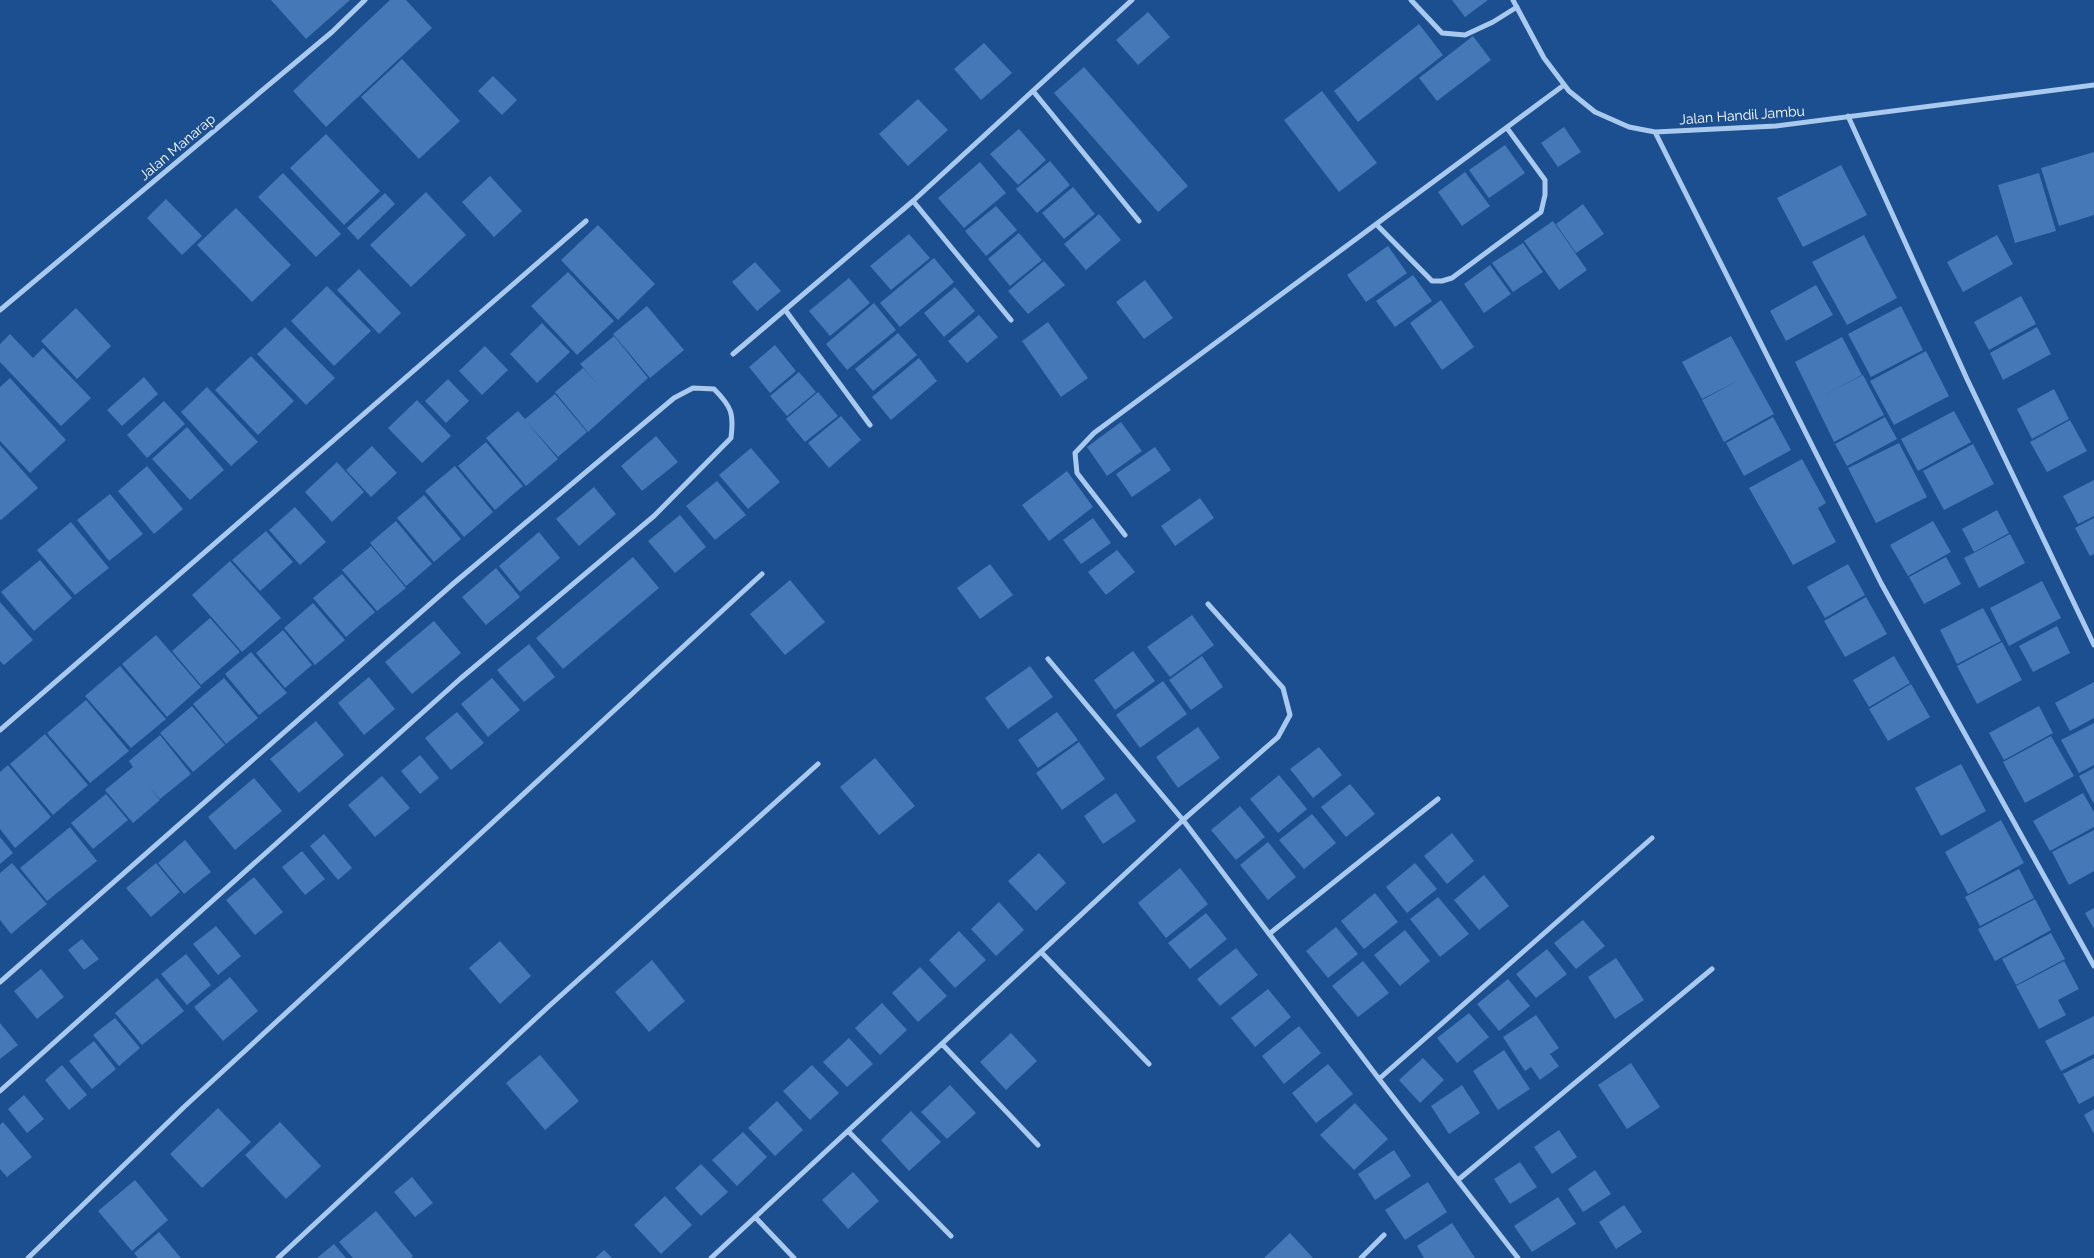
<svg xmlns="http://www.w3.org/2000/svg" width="2094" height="1258" viewBox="0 0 2094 1258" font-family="Raleway,sans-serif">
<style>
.building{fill:#4478b7}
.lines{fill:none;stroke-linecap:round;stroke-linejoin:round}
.street{stroke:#a9c9ee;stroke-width:5}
.labels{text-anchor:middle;stroke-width:4;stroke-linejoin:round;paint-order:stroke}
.street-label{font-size:14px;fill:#fff;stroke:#1b4f8f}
</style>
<rect width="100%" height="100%" fill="#1b4f8f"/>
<path class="building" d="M271 0H350L306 39Z
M390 0H406L432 28 326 127 293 91Z
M1452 0H1488L1465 17Z
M1148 12 1170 37 1138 65 1116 40Z
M1419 24 1443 55 1358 122 1334 91Z
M1473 36 1491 60 1437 101 1419 78Z
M984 43 1012 73 981 100 954 69Z
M402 59 460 121 419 159 361 97Z
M1084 67 1188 186 1158 212 1054 93Z
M493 76 517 100 502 115 478 91Z
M1322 91 1377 163 1339 192 1284 120Z
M918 99 948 130 908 166 879 134Z
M1564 127 1581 152 1558 167 1541 143Z
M1019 129 1046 160 1018 185 990 154Z
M326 134 380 191 344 225 290 168Z
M1505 145 1525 173 1489 198 1469 170Z
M2094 152V215L2059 226 2041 168Z
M1050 161 1070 185 1037 213 1016 189Z
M980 162 1006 193 964 228 938 198Z
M1841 165 1867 215 1803 247 1777 198Z
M1465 172 1490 206 1462 226 1438 192Z
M283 173 341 234 316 257 258 197Z
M2039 173 2056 231 2015 243 1998 185Z
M490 176 522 211 494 237 462 202Z
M1073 187 1095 214 1064 239 1042 213Z
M426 192 466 235 411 287 370 245Z
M385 193 395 204 358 240 347 228Z
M166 199 202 236 182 255 147 218Z
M1583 204 1604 234 1576 253 1556 224Z
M996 206 1017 230 986 256 965 231Z
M236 208 291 265 252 302 197 245Z
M1099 214 1121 240 1086 270 1064 244Z
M1553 221 1587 270 1559 290 1524 241Z
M598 225 655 284 618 320 561 260Z
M1019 233 1042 260 1010 286 988 259Z
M909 234 930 258 891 290 870 266Z
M1864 235 1897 298 1847 325 1812 262Z
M1997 235 2013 264 1963 292 1947 262Z
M1523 243 1543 272 1513 292 1492 263Z
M1388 246 1407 273 1366 302 1347 275Z
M934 258 954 282 900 327 880 303Z
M1044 261 1065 285 1028 314 1008 291Z
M755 262 781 291 757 311 732 282Z
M1490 265 1511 294 1484 313 1464 284Z
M359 269 401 313 379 334 337 290Z
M568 272 614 321 577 355 531 306Z
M1413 275 1432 301 1395 327 1376 301Z
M849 278 870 303 830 336 809 311Z
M1145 280 1173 318 1144 339 1116 302Z
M1816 285 1833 315 1786 341 1770 311Z
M327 286 371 331 334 366 291 321Z
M955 287 975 311 944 337 924 313Z
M2021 296 2036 324 1989 350 1974 322Z
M1441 300 1474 347 1442 370 1410 323Z
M874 303 896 330 847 370 826 344Z
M647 306 684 350 650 378 613 334Z
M1901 306 1923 350 1871 377 1848 334Z
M76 308 111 346 77 379 41 341Z
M979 315 998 337 967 363 948 341Z
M1048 322 1088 378 1061 397 1022 341Z
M542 323 570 352 537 383 510 354Z
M285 327 335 378 306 405 257 354Z
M2037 327 2051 354 2003 380 1990 353Z
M898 333 917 355 873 391 855 369Z
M10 334 33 358 43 348 91 398 61 426 0 362V344Z
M614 336 648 378 588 432 555 392 583 368 601 388 580 364Z
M1731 336 1774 414 1724 442 1702 400 1739 380 1702 399 1682 362Z
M1842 337 1862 375 1824 395 1863 375 1884 415 1834 442 1795 362Z
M775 345 796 371 770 393 749 367Z
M485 346 508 370 482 395 459 371Z
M1926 351 1949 396 1894 425 1870 381Z
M251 356 294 401 258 435 215 390Z
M919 358 937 381 891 420 872 397Z
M799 372 816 392 787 416 770 396Z
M144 377 158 394 122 426 107 410Z
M10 378 66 440 30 473 0 441V387Z
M448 379 469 401 446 423 425 401Z
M207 387 258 442 231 466 181 412Z
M2054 389 2069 419 2032 439 2017 409Z
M818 392 838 416 805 442 786 419Z
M555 394 587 432 558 457 526 421 558 459 526 486 486 438 518 411 525 419Z
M417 400 451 436 422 463 388 428Z
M164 401 185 424 147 458 127 435Z
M1954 411 1971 442 1918 471 1901 439Z
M841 416 861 440 829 468 808 443Z
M1773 417 1791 450 1744 476 1726 443Z
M1885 417 1897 439 1847 466 1835 444Z
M2070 420 2087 451 2047 472 2030 442Z
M1121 422 1142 451 1107 476 1087 447Z
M187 427 224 470 190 500 152 459Z
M656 436 678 462 642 491 621 466Z
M486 442 523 486 495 510 458 466Z
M1899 443 1927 497 1876 523 1848 468Z
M1973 444 1994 484 1944 510 1923 471Z
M0 445 38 488 1 520 0 519Z
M372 446 397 473 371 497 346 470Z
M1155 447 1171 470 1132 497 1116 474Z
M751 448 780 482 748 509 719 475Z
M1802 459 1826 503 1818 508 1836 542 1793 565 1749 488Z
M337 462 364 492 332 522 305 492Z
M147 466 183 509 154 534 118 491Z
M455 466 493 512 464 537 425 491Z
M1067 471 1093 507 1049 541 1022 505Z
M2094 480V516L2078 524 2063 496Z
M717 481 746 515 715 540 686 506Z
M594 487 616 514 579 546 556 519Z
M110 494 143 534 109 561 77 520Z
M424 495 461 539 434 562 397 518Z
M1200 498 1214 518 1175 546 1161 526Z
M295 507 326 542 300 565 269 530Z
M1997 510 2009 533 1974 552 1962 529Z
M680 515 706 547 675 573 648 541Z
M1093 518 1111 543 1081 564 1063 540Z
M2094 518V554L2090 556 2075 528Z
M396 521 432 564 406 586 370 543Z
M1933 521 1951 552 1908 576 1890 545Z
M71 522 109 568 75 595 37 550Z
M266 531 293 562 260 591 232 560Z
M539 532 560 558 520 592 499 566Z
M2010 534 2025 563 1979 588 1964 558Z
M371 546 406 588 377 611 342 570Z
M1117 550 1135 572 1106 595 1088 572Z
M633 557 659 588 563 669 536 638Z
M1946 557 1961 584 1924 604 1909 577Z
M40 560 72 598 34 631 1 592Z
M230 561 281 618 242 652 192 595Z
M990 564 1013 595 980 619 957 588Z
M1848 564 1865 595 1825 618 1807 587Z
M496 568 520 597 486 625 462 597Z
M342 574 375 612 346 637 313 598Z
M790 580 825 622 785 655 750 614Z
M2042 581 2061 618 2009 646 1990 608Z
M1866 597 1887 634 1845 657 1824 621Z
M0 602 33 640 4 665 0 661Z
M313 603 345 640 315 665 284 628Z
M1983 608 2001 641 1957 664 1940 630Z
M1192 615 1214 645 1170 677 1147 647Z
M210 618 240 652 201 685 172 651Z
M434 621 461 653 412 694 385 662Z
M2057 626 2070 653 2033 672 2019 646Z
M283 630 312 665 285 688 256 653Z
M156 635 201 687 167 717 122 664Z
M2002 642 2022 680 1977 704 1957 666Z
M529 644 555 677 524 702 497 670Z
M1133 651 1155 681 1115 710 1094 680Z
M251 652 287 693 259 715 225 674Z
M1202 656 1223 687 1191 710 1169 680Z
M1894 656 1910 683 1869 707 1853 680Z
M120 666 166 719 131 748 85 696Z
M1030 666 1053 697 1008 729 985 698Z
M369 677 395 709 364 735 338 703Z
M224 678 258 718 226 744 193 704Z
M492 678 520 710 488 737 461 704Z
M1163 681 1187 714 1140 748 1116 715Z
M2094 682V718L2070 731 2055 703Z
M1911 684 1930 717 1888 741 1869 709Z
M86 700 129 751 90 783 47 733Z
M192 706 225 745 193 772 160 733Z
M2039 706 2053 733 2004 760 1989 733Z
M457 712 484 743 451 770 425 738Z
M1057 712 1078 740 1038 768 1018 740Z
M316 721 344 755 299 793 270 759Z
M2094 723V765L2079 773 2061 740Z
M1198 727 1220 758 1178 788 1156 757Z
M45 734 88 785 53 815 10 764Z
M160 735 191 774 160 799 150 788 160 800 133 823 105 790 133 767 129 761Z
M2051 736 2074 776 2025 803 2003 762Z
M1079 742 1105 779 1062 810 1036 773Z
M1319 747 1342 775 1313 798 1290 769Z
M420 755 439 778 420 794 401 771Z
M875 758 915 806 879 835 840 787Z
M1961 764 1986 811 1941 836 1915 788Z
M8 765 51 817 15 848 0 829V772Z
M2094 768V804L2079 776Z
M1279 775 1307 809 1278 833 1250 799Z
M382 776 410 808 375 837 348 805Z
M254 778 282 811 235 850 208 817Z
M1350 784 1375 814 1346 837 1321 807Z
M1116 793 1136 821 1103 844 1084 816Z
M2083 793 2094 812V827L2050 851 2033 821Z
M106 794 128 820 93 849 71 823Z
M1240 806 1265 837 1236 860 1211 830Z
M1312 814 1336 843 1304 869 1279 840Z
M2001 820 2024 863 1968 894 1945 852Z
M70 827 97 861 47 901 20 868Z
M2094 830V871L2069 885 2052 852Z
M1452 833 1474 861 1447 884 1424 856Z
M324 834 352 868 338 880 310 846Z
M0 837 13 853 0 864Z
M185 840 211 872 184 894 158 863Z
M1268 842 1296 877 1268 900 1240 865Z
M302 851 325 879 305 895 282 867Z
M1039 853 1066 883 1036 911 1008 881Z
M12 863 47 904 11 934 0 920V873Z
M156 863 180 892 151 917 126 888Z
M1415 863 1437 889 1407 913 1386 887Z
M1180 868 1208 904 1166 938 1138 903Z
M2019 869 2034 898 1980 926 1965 897Z
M1484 875 1509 906 1479 930 1454 900Z
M254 877 283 912 255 935 226 900Z
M1375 893 1398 922 1364 949 1341 921Z
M1438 897 1469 934 1440 957 1410 919Z
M2035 899 2051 930 1995 961 1978 929Z
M999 902 1024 930 996 956 971 929Z
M2094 908V929L2085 913Z
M1206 913 1227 939 1190 969 1168 943Z
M1583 920 1605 946 1576 969 1554 943Z
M216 926 241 956 218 975 193 944Z
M1336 927 1358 954 1328 978 1306 951Z
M1405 930 1430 961 1400 986 1374 955Z
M959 931 986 960 955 988 929 960Z
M2051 933 2065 959 2016 985 2002 959Z
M82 939 99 959 84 970 68 950Z
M500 941 531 976 500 1004 469 968Z
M1236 948 1258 975 1220 1006 1197 979Z
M1547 949 1567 974 1536 998 1516 974Z
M186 954 211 985 187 1005 161 974Z
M1616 958 1644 1000 1615 1019 1588 977Z
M652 960 685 1001 649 1032 615 992Z
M1363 961 1389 993 1358 1017 1332 986Z
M2064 961 2079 989 2058 1000 2066 1015 2039 1029 2016 986Z
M920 967 947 996 918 1022 892 993Z
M41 969 64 997 37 1019 14 991Z
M230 977 258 1011 223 1041 194 1007Z
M157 978 184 1011 142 1045 115 1013Z
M1508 979 1530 1006 1499 1031 1477 1004Z
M1268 989 1291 1017 1255 1047 1231 1018Z
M882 1003 907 1030 880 1055 855 1028Z
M1469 1013 1489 1037 1457 1063 1437 1038Z
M1536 1015 1559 1048 1550 1054 1559 1066 1540 1080 1531 1067 1525 1071 1503 1037Z
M2094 1016V1054L2061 1071 2045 1041Z
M115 1018 140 1048 119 1066 93 1035Z
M0 1023 18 1045 0 1059Z
M1299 1026 1321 1053 1284 1084 1262 1056Z
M1011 1033 1037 1061 1006 1090 980 1062Z
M849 1038 873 1064 847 1087 823 1062Z
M94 1041 116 1069 92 1089 69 1061Z
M1504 1050 1530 1089 1498 1110 1473 1071Z
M540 1055 579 1101 545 1130 506 1083Z
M1423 1058 1444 1080 1420 1103 1399 1080Z
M2094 1058V1096L2079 1104 2063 1074Z
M1631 1063 1660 1107 1627 1129 1598 1085Z
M1328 1064 1353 1094 1316 1123 1292 1093Z
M62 1065 87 1095 69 1110 45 1080Z
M812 1065 839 1093 810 1120 783 1091Z
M950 1085 976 1113 947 1139 921 1112Z
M1462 1085 1480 1113 1449 1134 1431 1106Z
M24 1095 44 1119 27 1133 8 1109Z
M777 1101 803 1130 775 1156 748 1128Z
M1355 1103 1388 1139 1354 1170 1320 1135Z
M218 1108 251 1142 202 1188 170 1154Z
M2094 1109V1134L2084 1115Z
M911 1111 941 1142 909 1171 881 1140Z
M3 1122 32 1157 7 1177 0 1169V1125Z
M280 1122 321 1166 286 1199 245 1155Z
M1559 1130 1577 1157 1552 1174 1534 1147Z
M743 1132 767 1157 737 1186 712 1160Z
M1394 1150 1411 1176 1375 1200 1358 1174Z
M1520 1162 1537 1187 1510 1204 1494 1179Z
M701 1164 728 1192 701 1216 675 1188Z
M1595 1170 1611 1194 1583 1212 1568 1189Z
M853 1172 879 1201 848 1229 822 1200Z
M412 1177 433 1203 415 1217 394 1192Z
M135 1180 168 1220 132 1251 98 1211Z
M1428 1182 1447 1212 1405 1240 1385 1210Z
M665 1196 692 1225 661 1254 634 1225Z
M1558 1197 1576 1224 1532 1252 1514 1226Z
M1624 1205 1642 1232 1616 1249 1599 1222Z
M376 1211 413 1256 411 1258H353L339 1242Z
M1452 1223 1475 1258H1424L1417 1246Z
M159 1232 181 1258H138L134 1253Z
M1290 1233 1313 1258H1264Z
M334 1244 346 1258H317Z
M604 1250 612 1258H595Z"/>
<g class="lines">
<path class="street" d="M1411 0 1442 33 1465 35 1493 22 1517 7
M1513 0 1544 58 1569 91 1595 112 1629 127 1655 132 1776 126 2094 85
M1033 91 1139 221
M1848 116 1967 379 2094 645
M1655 132 1881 583 2094 966
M913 201 1011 320
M1377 225 1432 281H1442L1452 278 1541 212 1545 195V180L1507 128
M0 310 332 32 365 0
M786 311 870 425
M733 354 913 201 1132 0
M1125 535 1077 473 1075 453 1094 433 1564 85
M1048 659 1183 820 1379 1079 1518 1258
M0 730 586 221
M1269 934 1438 799
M1041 952 1149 1064
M0 982 454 583 674 398 693 388 714 389C732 407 734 414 731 438L654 516 460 679 0 1091
M942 1044 1038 1145
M1379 1079 1652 838
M848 1131 951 1236
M1458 1180 1712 969
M755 1217 794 1258
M28 1258 184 1107 762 574
M278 1258 548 1007 818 764
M711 1258 1183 820 1278 737 1290 715 1283 688 1208 604
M1361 1258 1384 1235"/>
</g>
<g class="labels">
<g class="street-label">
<text transform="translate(1742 115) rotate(-4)" y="5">Jalan Handil Jambu</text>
<text transform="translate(177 147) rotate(-40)" y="5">Jalan Manarap</text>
</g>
</g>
</svg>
